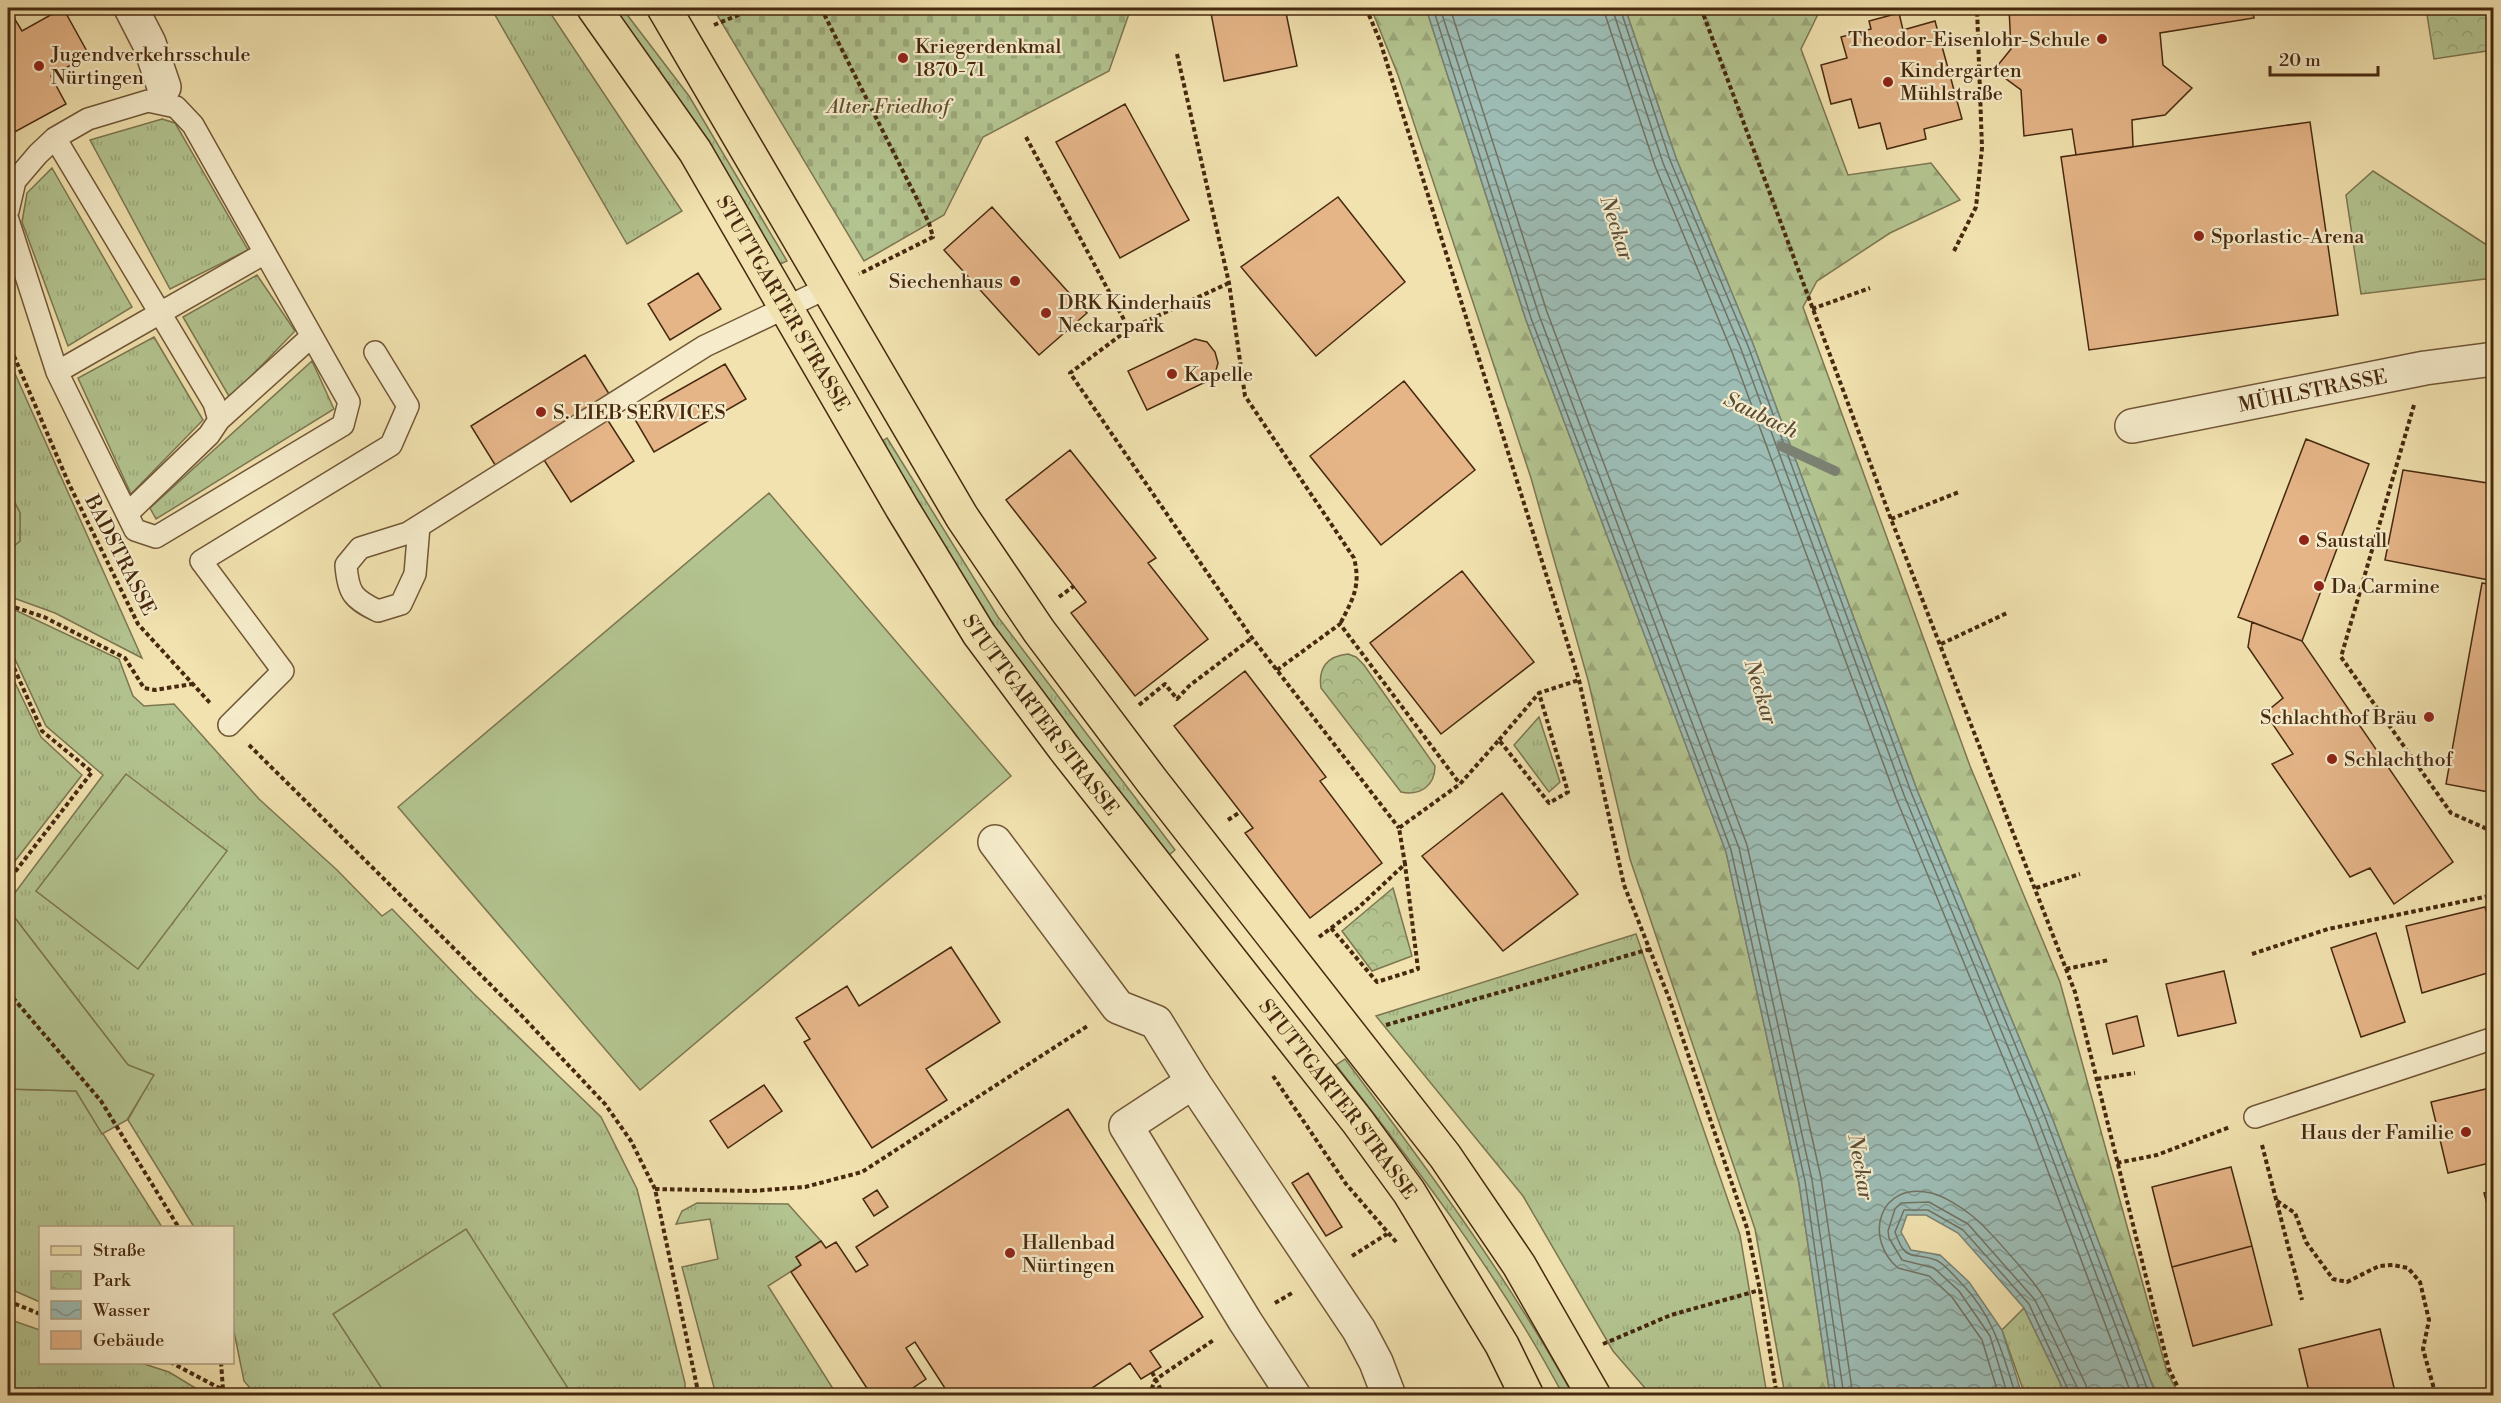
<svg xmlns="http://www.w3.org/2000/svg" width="2501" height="1403" viewBox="0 0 2501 1403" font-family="'Libre Bodoni',serif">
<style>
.grass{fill:url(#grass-tufts);stroke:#7d7650;stroke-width:1.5}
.forest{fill:url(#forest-firs);stroke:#7d7650;stroke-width:1.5}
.cemetery{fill:url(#cemetery-stones);stroke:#7d7650;stroke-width:1.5}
.park{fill:url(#park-crowns);stroke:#7d7650;stroke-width:1.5}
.pitch{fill:#b3c490;stroke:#7d7650;stroke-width:1.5}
.water{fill:url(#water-waves);stroke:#7b8172;stroke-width:1.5}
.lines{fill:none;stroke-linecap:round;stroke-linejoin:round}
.shore{stroke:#727262;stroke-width:1.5}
.stream{stroke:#7b8172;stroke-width:10}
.building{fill:#e5b588;stroke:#47290f;stroke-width:1.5}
.lane-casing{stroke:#725737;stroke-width:24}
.street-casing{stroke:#725737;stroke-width:36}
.primary-casing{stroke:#47290f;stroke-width:36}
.path{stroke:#47290f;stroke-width:4;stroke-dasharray:4.5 3;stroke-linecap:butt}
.lane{stroke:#f6eccb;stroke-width:21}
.street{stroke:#f6eccb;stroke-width:33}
.primary{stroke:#f1e2af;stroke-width:33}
.poi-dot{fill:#8f2418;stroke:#f6eccb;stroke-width:2}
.labels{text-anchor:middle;stroke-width:4.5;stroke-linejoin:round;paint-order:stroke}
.poi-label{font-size:20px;fill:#47290f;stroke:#f6eccb;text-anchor:start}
.park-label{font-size:20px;font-style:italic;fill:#62502f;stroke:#f6eccb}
.street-label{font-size:20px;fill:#47290f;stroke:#f6eccb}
.water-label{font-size:21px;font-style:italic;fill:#5c4e38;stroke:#f6eccb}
</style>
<defs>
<pattern id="grass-tufts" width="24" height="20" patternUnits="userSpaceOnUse" patternTransform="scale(1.5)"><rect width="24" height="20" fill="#b3c490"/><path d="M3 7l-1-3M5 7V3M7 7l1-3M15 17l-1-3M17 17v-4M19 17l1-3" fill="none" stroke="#9ba87b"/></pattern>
<pattern id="forest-firs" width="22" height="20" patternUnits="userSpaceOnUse" patternTransform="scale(1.5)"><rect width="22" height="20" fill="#b3c490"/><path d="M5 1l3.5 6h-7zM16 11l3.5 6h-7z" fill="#9ba87b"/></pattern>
<pattern id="cemetery-stones" width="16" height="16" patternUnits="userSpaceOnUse" patternTransform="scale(1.5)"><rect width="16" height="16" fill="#b3c490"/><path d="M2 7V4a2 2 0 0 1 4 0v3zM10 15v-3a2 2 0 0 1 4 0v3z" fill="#9ba87b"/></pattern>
<pattern id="park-crowns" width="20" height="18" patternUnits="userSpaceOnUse" patternTransform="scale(1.5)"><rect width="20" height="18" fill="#b3c490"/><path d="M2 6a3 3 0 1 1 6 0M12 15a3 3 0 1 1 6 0" fill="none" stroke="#9ba87b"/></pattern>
<pattern id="water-waves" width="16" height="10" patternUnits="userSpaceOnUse" patternTransform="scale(1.5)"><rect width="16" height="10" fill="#9dbcb4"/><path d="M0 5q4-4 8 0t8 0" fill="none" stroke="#829991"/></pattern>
</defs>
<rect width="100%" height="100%" fill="#f1e2af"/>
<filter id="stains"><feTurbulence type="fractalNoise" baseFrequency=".00333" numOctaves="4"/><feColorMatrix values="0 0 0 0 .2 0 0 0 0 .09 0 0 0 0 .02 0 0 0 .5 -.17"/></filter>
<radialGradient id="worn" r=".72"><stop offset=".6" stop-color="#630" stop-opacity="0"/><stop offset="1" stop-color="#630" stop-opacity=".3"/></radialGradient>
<path class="grass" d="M491 8H547L682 211 627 244Z
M610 8H622L689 96 787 261 778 265Z
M162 119 175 123 248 250 170 289 90 140Z
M52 168 132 307 68 346 22 222 27 193Z
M2373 171 2493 249V278L2361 294 2346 195Z
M257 275 295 331 230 398 183 317Z
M154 337 203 420 131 494 78 378Z
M8 358 142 658 55 613 8 596V551L20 541V513L8 489Z
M312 361 334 409 156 519 150 508Z
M887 438 998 617 1175 850 1168 856 999 634 936 539 881 442Z
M8 608 13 609 119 659 133 696 144 706 174 704 259 799 337 870 382 916 392 909 473 993 601 1117 637 1189 685 1383V1395H256L244 1381 233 1327 232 1228 194 1227 128 1120 153 1075 128 1065 8 909V902L103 775 46 726 8 644Z
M8 668 41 737 82 775 8 870Z
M1539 717 1560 782 1549 792 1514 745Z
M1636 934 1740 1235 1767 1395H1651L1613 1351 1523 1196 1376 1016Z
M1345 1059C1427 1168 1507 1276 1573 1395H1563C1500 1276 1419 1171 1336 1065Z
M8 1089 76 1091 162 1227 40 1228V1302L8 1288Z
M697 1203 788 1204 821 1241 796 1257 801 1265 768 1286 837 1395H716L682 1267 718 1259 710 1219 676 1224 682 1211Z
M2024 1308 2066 1395H2025L2002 1330Z
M8 1319 40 1330V1362L141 1363 169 1372 207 1395H8Z"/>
<path class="forest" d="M1371 8H1426L1526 320 1726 851 1799 1183 1830 1395H1785L1755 1229 1630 859 1588 680 1531 478 1398 75Z
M1625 8H1821L1801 49 1848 175 1931 163 1960 200 1890 233 1817 281 1803 307 1970 766 2060 982 2167 1372 2179 1395H2156L2051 1115 1917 790 1753 344 1676 158Z"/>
<path class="cemetery" d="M713 8H1131L1109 71 983 137 944 215 864 261Z"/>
<path class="park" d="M2426 8H2491L2493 50 2434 59Z
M8 489 20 513V541L8 551Z
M1348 654 1356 657 1364 665 1435 766C1435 786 1420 796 1401 792L1321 688C1318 668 1327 656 1348 654Z
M1393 888 1412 956 1372 971 1342 931Z"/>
<path class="pitch" d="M769 493 1011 776 640 1090 398 807Z
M126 774 227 851 138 969 36 891Z
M8 909 128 1065 154 1075 127 1120 102 1134 76 1091 8 1089Z
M466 1229 571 1393 567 1395H386L333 1314Z"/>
<path class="water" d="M1426 8H1625L1676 158 1753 344 1917 790 2051 1115 2156 1395H2066L2024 1308 1989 1268 1958 1233 1926 1215H1907L1901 1232 1911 1250 1940 1255 1969 1282 2002 1330 2022 1395H1830L1799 1183 1726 852 1526 320Z"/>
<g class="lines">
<path class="shore" d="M1433 8 1531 318 1731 850 1805 1181 1836 1396
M1440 8 1539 315 1739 848 1812 1180 1844 1396
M1450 8 1547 312 1747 845 1821 1178 1853 1396
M1603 8 1655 166 1732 352 1896 798 2030 1123 2132 1396
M1612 8 1663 163 1741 349 1904 795 2038 1120 2142 1396
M1620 8 1670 160 1748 346 1911 792 2045 1117 2150 1396
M1999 1396 1982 1340 1952 1297 1929 1276 1898 1268C1863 1238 1879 1181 1931 1193 1944 1196 1961 1207 1971 1215 1985 1225 2036 1283 2044 1298 2059 1326 2072 1356 2086 1385L2088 1396
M2008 1396 1990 1336 1959 1291 1934 1268 1902 1260 1889 1238 1888 1231 1895 1209 1901 1203 1929 1202 1968 1224 2035 1300 2077 1387 2079 1396
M2016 1396C2003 1355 1994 1317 1963 1285 1956 1278 1945 1264 1936 1260 1912 1251 1906 1264 1895 1232L1904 1210H1928L1963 1230 2029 1304 2071 1396"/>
<path class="stream" d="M1781 446 1835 471"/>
</g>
<path class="building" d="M8 8 22 31 63 8 89 55 51 76 66 104 11 134 8 128Z
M1210 8H1285L1297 66 1224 81Z
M2009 8H2252L2254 18 2160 33 2163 65 2192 88 2165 115 2132 120 2133 147 2076 155 2072 129 2024 136 2021 90 1994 70 2011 49Z
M1899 13 1903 30 1935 21 1962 119 1924 129 1926 139 1887 149 1880 123 1859 128 1851 99 1831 104 1821 65 1847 58 1841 37 1871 29 1869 21Z
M1125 104 1189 220 1120 258 1056 142Z
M2310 122 2338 315 2089 350 2061 157Z
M1338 197 1405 282 1316 356 1241 267Z
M992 207 1087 313 1039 355 944 250Z
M698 273 721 309 670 340 648 304Z
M1195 339 1207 342 1215 352 1218 363 1214 378 1147 410 1128 371Z
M585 355 611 397 497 468 471 426Z
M725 364 746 399 654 452 633 416Z
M1404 381 1475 470 1381 545 1310 456Z
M607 419 634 461 571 502 544 460Z
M2306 439 2369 464 2302 641 2238 617Z
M1070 450 1156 558 1148 563 1208 639 1135 696 1071 613 1086 602 1006 500Z
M2403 470 2494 484V581L2385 560Z
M1462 571 1534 662 1441 734 1370 643Z
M2482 583 2494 585V793L2446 784Z
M2252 622 2302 641 2453 862 2394 904 2370 868 2350 877 2272 764 2293 754 2265 713 2283 698 2248 647Z
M1245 671 1326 777 1320 781 1382 863 1310 918 1245 833 1253 828 1174 726Z
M1502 793 1578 894 1503 951 1422 856Z
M2485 907 2494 940V971L2422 993 2406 926Z
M2376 933 2405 1022 2361 1037 2331 948Z
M951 947 1000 1022 926 1069 947 1100 872 1148 804 1042 810 1039 796 1018 847 986 859 1006Z
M2224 971 2236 1023 2178 1036 2166 984Z
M2137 1016 2144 1046 2113 1054 2106 1024Z
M764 1085 782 1111 728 1148 710 1121Z
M2494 1087V1162L2448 1173 2431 1102Z
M1068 1109 1203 1317 1150 1351 1161 1367 1141 1379 1130 1363 1080 1396H950L915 1342 906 1348 926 1379 901 1396H872L791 1272 801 1265 796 1257 821 1241 826 1248 836 1242 856 1272 868 1265 856 1247Z
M2231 1167 2252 1246 2172 1267 2152 1187Z
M1308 1173 1342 1227 1326 1236 1292 1183Z
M877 1190 888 1207 874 1216 863 1199Z
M2494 1190V1228L2484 1193Z
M2252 1246 2272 1325 2193 1346 2172 1267Z
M2380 1329 2396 1396H2310L2299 1349Z
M2494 1342V1387L2489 1386Z"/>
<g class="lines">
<g class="lane-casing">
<path id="lane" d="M55 138 214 403 219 420 209 435 127 514
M8 211 15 181 38 154 55 138 88 119 148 101 176 107 193 125 349 402 343 425 156 537 135 530 57 372 8 220
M57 372 265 253
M219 420 312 336
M419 526 415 574 401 604 378 611C353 599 348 593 346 565L360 548 408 533 705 346 829 287
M229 725 283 671 201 561 391 445 408 406 375 352
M2255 1117 2494 1038"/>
</g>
<g class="street-casing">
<g id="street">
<path d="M131 8 149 43 164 87"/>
<path id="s1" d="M2132 426 2425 368 2494 359"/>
<path d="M995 842 1118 1007 1156 1022 1193 1082 1359 1330 1376 1362 1389 1396"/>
<path d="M1193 1082 1126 1126 1245 1321 1294 1396"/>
</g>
</g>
<g class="primary-casing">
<g id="primary">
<path id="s2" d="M594 8 695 151 902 508 979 634 1064 748 1358 1122 1409 1192 1502 1345 1527 1396"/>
<path d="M664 8 962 517 1039 631 1152 781 1445 1156 1519 1265 1594 1396"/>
</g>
</g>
<path class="path" d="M821 8 929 223 933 237 859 274
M1366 8 1380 41 1579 680 1624 885 1669 998 1747 1228 1760 1290 1777 1396
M1701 8 1891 519 2075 992 2169 1369 2182 1396
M714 25 755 8
M1177 54 1229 283 1245 396 1354 558C1361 586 1353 599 1340 624
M1026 137 1129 329
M1954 251 1976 207 1982 148 1977 8
M1229 283 1129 329 1070 373 1252 638 1399 828
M1812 309 1870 288
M8 342 69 484 138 624 211 704
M2414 405 2341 657 2451 813 2494 832
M1891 519 1959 492
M1059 597 1074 586
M8 605 44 617 125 658 144 688 155 690 192 684
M1941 644 2007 613
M8 654 42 731 92 772 8 881
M1277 670 1340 624 1460 784
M1139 705 1165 684 1177 699 1189 686 1252 638
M1499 740 1539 693 1579 680
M249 745 523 1017 605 1104 631 1141 655 1189 699 1396
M1228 820 1240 812
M2036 888 2080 874
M1331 928 1377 982 1418 969 1405 864
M1319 937 1358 908 1405 864 1399 828 1460 784 1499 740 1549 803 1568 792 1539 693
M2252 954 2328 929 2494 895
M2066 969 2109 960
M8 992 101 1101 179 1228
M1386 1025 1650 949
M1273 1076 1346 1184 1397 1243
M2097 1079 2135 1073
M2262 1145 2302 1300
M2117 1163 2157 1155 2230 1127
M655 1189 752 1191 805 1187 862 1172 1089 1025
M2277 1201 2295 1213 2306 1242 2333 1279 2347 1282 2379 1266 2393 1265 2408 1268 2420 1282 2429 1320 2423 1349 2436 1396
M1352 1256 1387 1234
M8 1301 40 1314
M1275 1303 1292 1293
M1603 1344 1671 1315 1760 1290
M170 1362 223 1390 229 1396
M221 1362 223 1390
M1152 1372 1164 1396
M1149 1396 1155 1380 1215 1339"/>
<use href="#lane" class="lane"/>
<use href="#street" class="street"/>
<use href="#primary" class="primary"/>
</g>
<g class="poi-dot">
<circle cx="2102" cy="39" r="6"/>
<circle cx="903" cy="58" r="6"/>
<circle cx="39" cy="66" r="6"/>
<circle cx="1888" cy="82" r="6"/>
<circle cx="2199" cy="236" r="6"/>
<circle cx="1015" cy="281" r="6"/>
<circle cx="1046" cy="313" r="6"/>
<circle cx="1172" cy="374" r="6"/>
<circle cx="541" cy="412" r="6"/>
<circle cx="2304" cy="540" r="6"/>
<circle cx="2319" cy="586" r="6"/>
<circle cx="2429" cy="717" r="6"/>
<circle cx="2332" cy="759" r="6"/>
<circle cx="2466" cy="1132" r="6"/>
<circle cx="1010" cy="1253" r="6"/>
</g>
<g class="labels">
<g class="poi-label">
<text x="2090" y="46" text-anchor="end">Theodor-Eisenlohr-Schule</text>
<text x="915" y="53">Kriegerdenkmal<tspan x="915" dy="23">1870-71</tspan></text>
<text x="51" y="61">Jugendverkehrsschule<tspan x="51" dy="23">Nürtingen</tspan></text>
<text x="1900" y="77">Kindergarten<tspan x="1900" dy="23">Mühlstraße</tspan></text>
<text x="2211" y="243">Sporlastic-Arena</text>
<text x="1003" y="288" text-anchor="end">Siechenhaus</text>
<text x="1058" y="309">DRK Kinderhaus<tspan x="1058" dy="23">Neckarpark</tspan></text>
<text x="1184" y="381">Kapelle</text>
<text x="553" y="419">S. LIEB SERVICES</text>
<text x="2316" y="547">Saustall</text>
<text x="2331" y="593">Da Carmine</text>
<text x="2417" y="724" text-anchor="end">Schlachthof Bräu</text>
<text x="2344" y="766">Schlachthof</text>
<text x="2454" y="1139" text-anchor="end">Haus der Familie</text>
<text x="1022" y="1249">Hallenbad<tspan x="1022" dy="23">Nürtingen</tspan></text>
</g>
<g class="park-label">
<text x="888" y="113">Alter Friedhof</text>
</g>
<g class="street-label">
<text dy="7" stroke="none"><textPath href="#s2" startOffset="351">STUTTGARTER STRASSE</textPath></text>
<text dy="7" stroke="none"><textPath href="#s1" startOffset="184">MÜHLSTRASSE</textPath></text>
<text transform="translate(121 555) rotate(63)" y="7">BADSTRASSE</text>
<text dy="7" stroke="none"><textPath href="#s2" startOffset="837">STUTTGARTER STRASSE</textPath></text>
<text dy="7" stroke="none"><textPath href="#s2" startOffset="1323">STUTTGARTER STRASSE</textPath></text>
</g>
<g class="water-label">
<text transform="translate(1617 228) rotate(72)" y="7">Neckar</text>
<text transform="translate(1761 415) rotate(26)" y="7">Saubach</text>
<text transform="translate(1761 692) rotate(73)" y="7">Neckar</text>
<text transform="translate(1861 1167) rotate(80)" y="7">Neckar</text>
</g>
</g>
<rect width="2501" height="1403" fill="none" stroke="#f1e2af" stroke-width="30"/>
<rect x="9" y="9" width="2483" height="1385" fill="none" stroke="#47290f" stroke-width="3"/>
<rect x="15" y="15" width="2471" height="1373" fill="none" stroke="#47290f" stroke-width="1.5"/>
<rect x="39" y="1226" width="195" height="138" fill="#f6eccb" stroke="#b09e80" stroke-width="1.5"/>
<rect x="51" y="1246" width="30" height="9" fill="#f1e2af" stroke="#b09e80" stroke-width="1.5"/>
<text x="93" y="1256" font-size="18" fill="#47290f">Straße</text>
<rect x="51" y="1271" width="30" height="18" fill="url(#park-crowns)" stroke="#b09e80" stroke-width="1.5"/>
<text x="93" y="1286" font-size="18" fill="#47290f">Park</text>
<rect x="51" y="1301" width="30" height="18" fill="url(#water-waves)" stroke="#b09e80" stroke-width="1.5"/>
<text x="93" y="1316" font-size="18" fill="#47290f">Wasser</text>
<rect x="51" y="1331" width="30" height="18" fill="#e5b588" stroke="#b09e80" stroke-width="1.5"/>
<text x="93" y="1346" font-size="18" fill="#47290f">Gebäude</text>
<path d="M2270 66v9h108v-9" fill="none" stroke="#47290f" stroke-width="3"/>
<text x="2279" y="66" font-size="18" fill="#47290f" stroke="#f6eccb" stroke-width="4.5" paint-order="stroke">20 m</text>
<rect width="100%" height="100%" filter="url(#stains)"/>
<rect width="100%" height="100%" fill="url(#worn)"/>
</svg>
